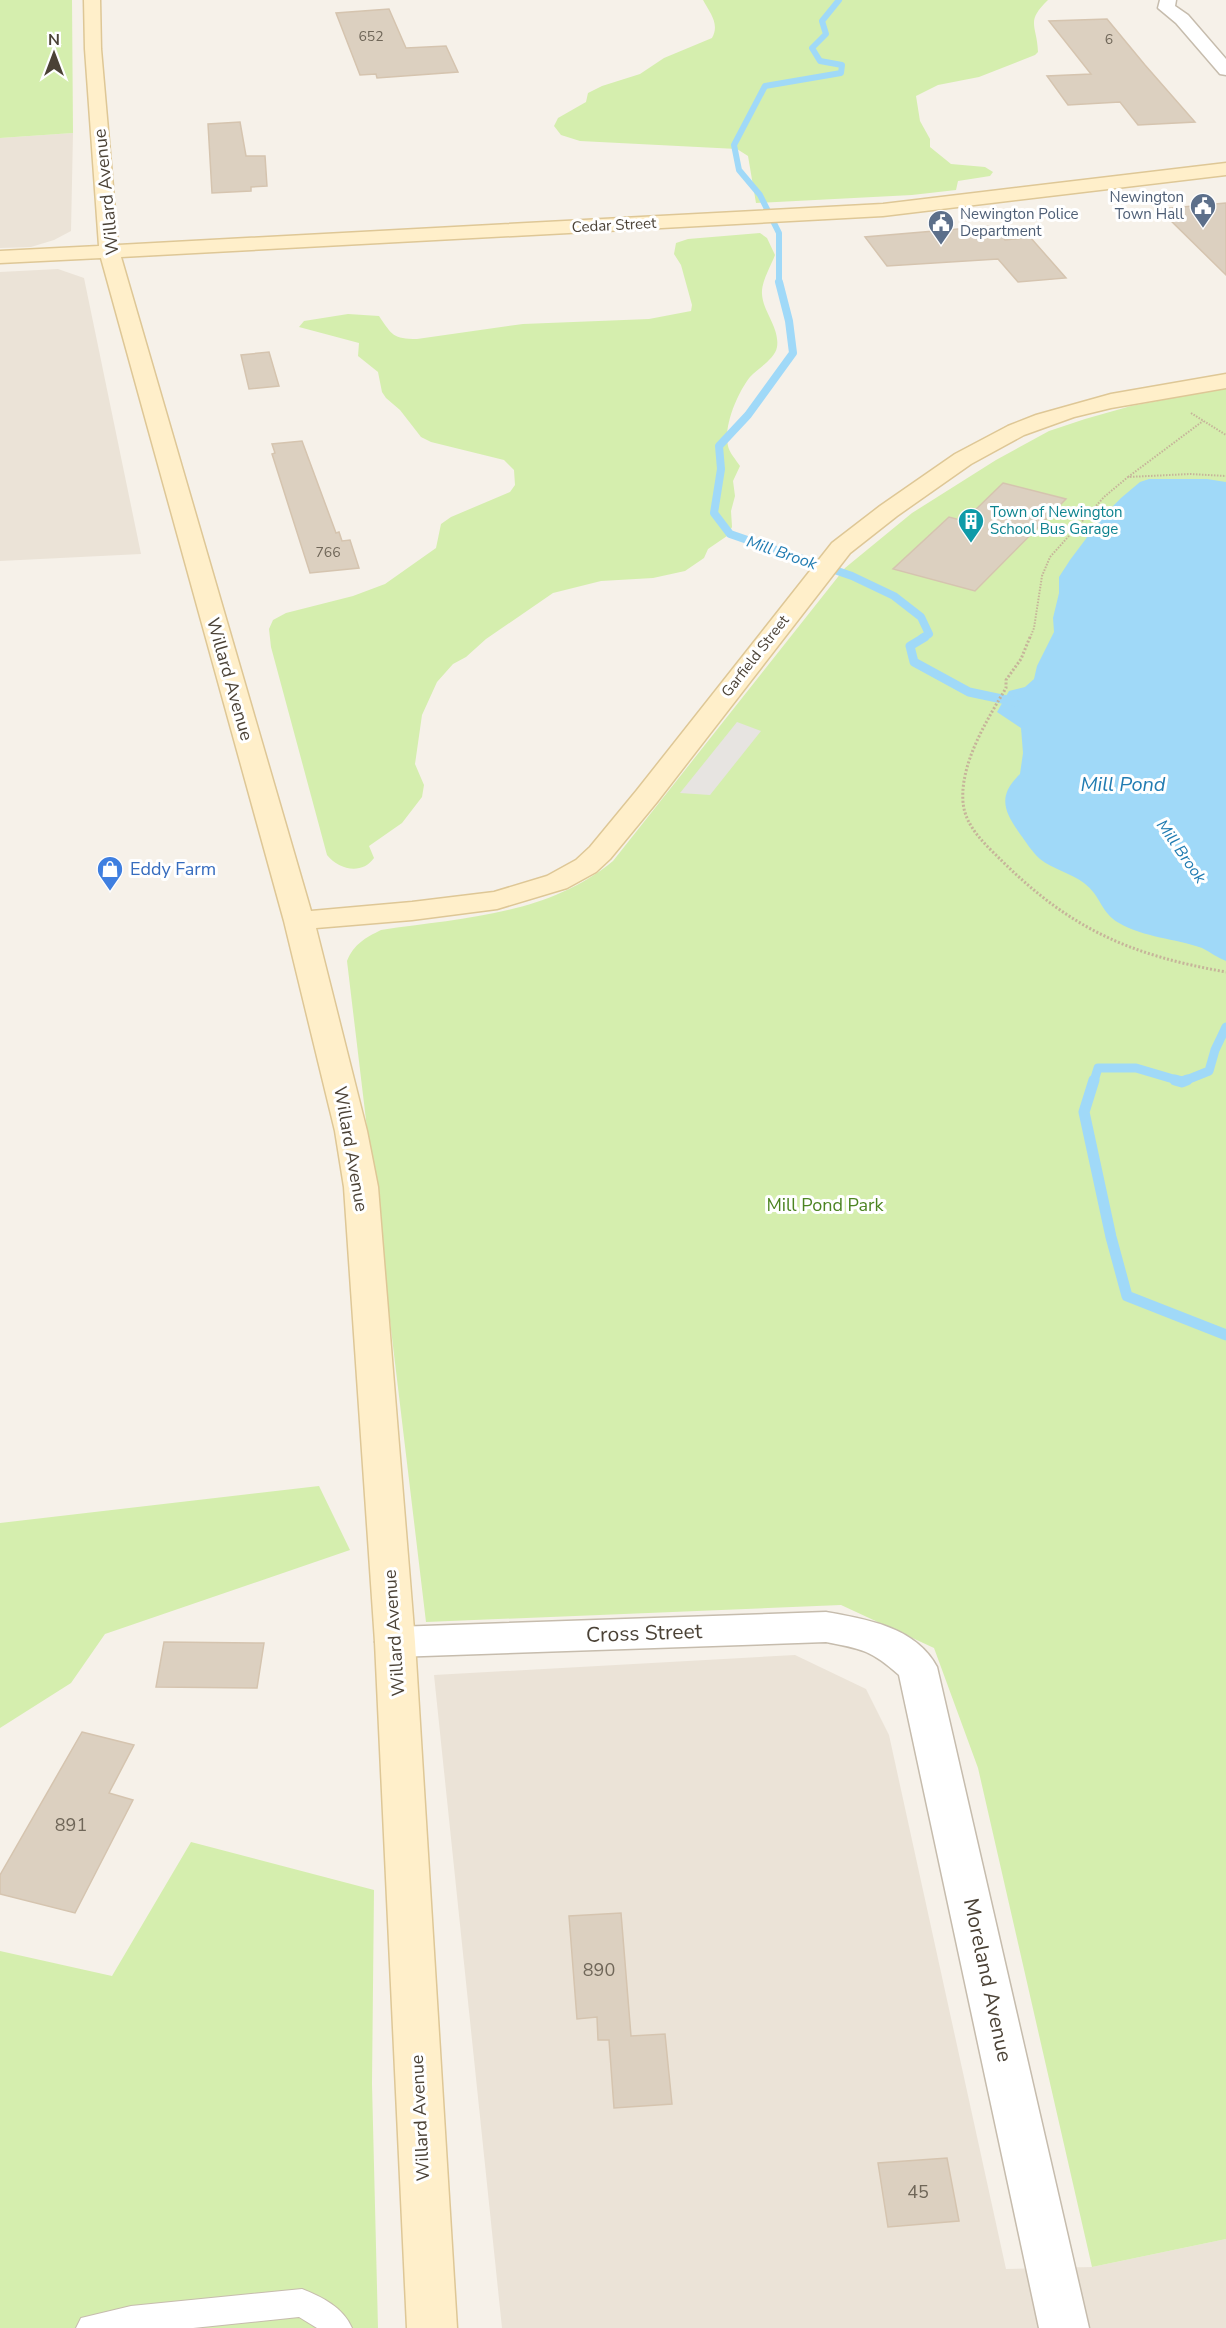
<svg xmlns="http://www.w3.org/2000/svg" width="1226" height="2328" viewBox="0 0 1226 2328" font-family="'Nunito Sans',sans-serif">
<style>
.residential{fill:#ebe3d7}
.green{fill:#d5eeae}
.parking{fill:#e7e4e1}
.water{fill:#a0d9f8}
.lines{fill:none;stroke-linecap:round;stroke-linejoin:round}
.stream-far3{stroke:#a0d9f8;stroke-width:6}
.stream-far2{stroke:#a0d9f8;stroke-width:8}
.stream-far1{stroke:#a0d9f8;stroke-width:9}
.stream{stroke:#a0d9f8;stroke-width:11}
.building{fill:#dcd0c0;stroke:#d5c4af;stroke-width:1.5}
.lane-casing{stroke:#c6bcad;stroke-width:2}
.street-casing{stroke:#c6bcad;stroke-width:3}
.secondary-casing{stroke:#dec796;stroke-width:3}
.path-far1{stroke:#c6b49a;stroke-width:2;stroke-dasharray:1.5 1.5;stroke-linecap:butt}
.path{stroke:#c6b49a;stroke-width:3;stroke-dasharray:2 2;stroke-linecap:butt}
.lane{fill:#fff;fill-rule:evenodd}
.street{fill:#fff;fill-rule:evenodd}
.secondary{fill:#ffefca;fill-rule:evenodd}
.labels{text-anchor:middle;stroke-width:6;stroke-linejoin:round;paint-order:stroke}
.far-number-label{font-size:14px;fill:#6f6658}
.far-service-label{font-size:15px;fill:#4e5e75;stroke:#fff;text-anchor:end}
.far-street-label{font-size:15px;fill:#4b4236;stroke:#fff}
.far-culture-label{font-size:15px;fill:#0d838f;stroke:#fff;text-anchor:start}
.far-water-label{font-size:16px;font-style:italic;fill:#217cb2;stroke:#fff}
.street-label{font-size:18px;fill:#4b4236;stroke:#fff}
.shop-label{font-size:18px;fill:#366cbe;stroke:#fff;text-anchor:start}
.park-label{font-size:18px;fill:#4c8422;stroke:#fff}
.near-number-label{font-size:18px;fill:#6f6658}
.water-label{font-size:20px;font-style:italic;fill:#217cb2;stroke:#fff}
.near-street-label{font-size:21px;fill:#4b4236;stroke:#fff}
</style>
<rect width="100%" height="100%" fill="#f6f1e9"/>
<path class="residential" d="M73 133 71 231 54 240 31 247 0 248V138Z
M58 269 84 278 141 554 0 561V272Z
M795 1655 866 1689 889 1735 1006 2269 1092 2267 1226 2239V2328H502L434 1675Z"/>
<path class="green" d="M0 0H72L73 133 0 138Z
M703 0H1048C1025 22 1037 25 1038 52L1035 55 979 77 938 85 916 96 920 121 930 139V147L951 164 985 167 993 172 990 176 958 181 956 190 912 195 756 203 748 156 737 149 580 141 561 135 554 126 558 118 586 102 588 93 602 86 640 74 664 58 712 38C720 24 710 13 703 0Z
M760 233 767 238 775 255C771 266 761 282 762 294 763 312 780 328 777 347 775 359 758 368 750 377 738 392 723 426 728 446 729 452 736 460 740 466L733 481 735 496 731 511 732 527 727 536 708 549 704 558 685 571 653 578 601 581 553 593 486 639 466 657 453 664 437 682 422 715 415 764 424 785 422 797 402 823 369 846 374 858C362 875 339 870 327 855L271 647 269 629 273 620 286 613 353 596 385 584 436 548 441 524 451 517 510 492 515 485 514 470 504 460 431 442 421 437 400 410 386 398 382 392 378 372 358 356 359 343 299 327 304 321 348 314 379 316C392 335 393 339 417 339L523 324 649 319 691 311 692 305 681 265 674 254 676 243 688 239Z
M1226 388V2239L1092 2267 978 1768 934 1648 841 1605 426 1622 347 961C354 944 365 938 381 930 462 918 548 915 613 861L845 568 912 513 996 460 1049 431 1085 419 1131 406Z
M319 1486 350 1550 105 1634 71 1683 0 1728V1523Z
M191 1842 374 1890 372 2084 378 2328H0V1951L112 1976Z"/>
<path class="parking" d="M737 722 761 731 710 795 680 793Z"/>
<path class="water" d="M1149 479H1207L1226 482V961C1218 958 1210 952 1202 948 1174 938 1145 938 1119 923 1100 912 1102 897 1084 883 1071 873 1052 869 1040 859 1032 852 1026 842 1020 834 1004 811 997 796 1020 774L1023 753 1021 728 997 712 1009 691 1025 687 1034 679 1037 666 1054 632 1053 618 1059 593V577L1070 560 1103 516 1121 498 1140 482Z"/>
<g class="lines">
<path class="stream-far3" d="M779 284V233L760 195 739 170 734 145 765 86 841 73 842 65 820 61 812 48 826 34 822 21 839 0"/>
<path class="stream-far2" d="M779 282 789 321 793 353 748 415 719 446 721 469 714 513 730 534 852 576 894 596 921 617 929 634 922 638"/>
<path class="stream-far1" d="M925 637 910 646 914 662 969 692 1016 702
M1094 1081 1098 1068H1136L1180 1081
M1184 1081 1209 1071 1215 1050 1226 1027"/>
<path class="stream" d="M1094 1080 1084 1112 1111 1237 1127 1296 1226 1335
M1175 1080 1182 1082 1187 1080"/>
</g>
<path class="building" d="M389 9 406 48 446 46 458 72 377 78 376 74 360 75 336 13Z
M1107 19 1145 65 1195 122 1138 125 1120 102 1068 105 1047 76 1091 74 1049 21Z
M240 122 246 156H265L267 186 251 187V191L212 193 208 124Z
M1226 203V275L1159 209Z
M993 226 1005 240 1030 237 1066 278 1018 282 998 259 887 266 865 237Z
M269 352 279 386 249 389 241 355Z
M302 441 336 533 339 532 342 541 350 540 359 568 310 573 272 454 275 453 272 444Z
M1003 483 1066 499 975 591 893 569 949 517 964 521Z
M164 1642 264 1643 257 1688 156 1687Z
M82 1732 134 1745 109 1793 133 1800 75 1913 0 1894V1875Z
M621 1913 631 2036 665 2034 672 2104 614 2108 609 2040H598L597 2017 577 2019 569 1916Z
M947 2158 959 2221 888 2227 878 2163Z"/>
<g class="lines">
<g class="lane-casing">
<path id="lane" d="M302 2289C322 2297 343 2307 352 2328H317L299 2317 193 2328H76L81 2318 131 2306Z"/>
</g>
<g class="street-casing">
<path id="street" d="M1160 0H1176L1175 6 1188 15 1226 59V75L1220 74 1176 23 1158 8Z
M826 1612C866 1619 916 1627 937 1667L1089 2328H1039L899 1675C871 1650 862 1649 826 1642L395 1657 381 1653 375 1642 381 1631 395 1627Z"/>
</g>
<g class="secondary-casing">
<path id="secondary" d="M84 0H100L101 49 118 245 883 204 1226 163V175L883 216 121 257 311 911 412 902 494 892 547 876 576 860 590 847 637 790 832 543 880 506 955 454 1008 426 1036 415 1111 394 1226 374V388L1111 408 1074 417 1024 435 971 464 897 516 850 553 657 802 610 859 596 872 567 888 497 909 412 920 316 928 367 1131 378 1187 415 1642 457 2328H407L375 1642 344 1187 335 1131 284 921 101 258 0 263V251L99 246 85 49Z"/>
</g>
<path class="path-far1" d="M1191 413 1226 435
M1128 477 1203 421
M1030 638 1034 628 1042 576 1050 557 1104 497 1128 477 1190 474 1226 476"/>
<path class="path" d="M1030 637 1021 659 1006 680V688C987 720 960 763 963 802 965 827 986 845 1002 861 1072 930 1131 955 1226 972"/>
<use href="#lane" class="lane"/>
<use href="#street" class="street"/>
<use href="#secondary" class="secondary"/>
</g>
<defs>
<g id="civic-pin" transform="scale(1.35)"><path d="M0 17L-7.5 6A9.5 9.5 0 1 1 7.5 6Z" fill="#5c6f8a" stroke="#fff"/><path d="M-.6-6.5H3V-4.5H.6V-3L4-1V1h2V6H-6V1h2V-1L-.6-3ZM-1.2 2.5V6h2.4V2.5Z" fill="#fff"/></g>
<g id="building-pin" transform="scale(1.35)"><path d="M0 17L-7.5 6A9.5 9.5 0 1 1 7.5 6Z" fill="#0f9aa8" stroke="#fff"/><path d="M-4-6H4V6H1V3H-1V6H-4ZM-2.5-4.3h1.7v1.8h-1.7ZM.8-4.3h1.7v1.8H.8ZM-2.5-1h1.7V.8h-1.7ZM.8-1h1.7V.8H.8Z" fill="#fff"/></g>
<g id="shop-pin" transform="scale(1.35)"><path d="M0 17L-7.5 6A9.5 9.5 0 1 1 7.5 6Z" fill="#3f7fe0" stroke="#fff"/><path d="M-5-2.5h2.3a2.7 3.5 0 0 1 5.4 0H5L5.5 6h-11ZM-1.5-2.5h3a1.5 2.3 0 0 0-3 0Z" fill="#fff"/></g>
</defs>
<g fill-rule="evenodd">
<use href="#civic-pin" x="1203" y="206"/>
<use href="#civic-pin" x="941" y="223"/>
<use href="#building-pin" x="971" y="521"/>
<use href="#shop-pin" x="110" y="869"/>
</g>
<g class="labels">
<g class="far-number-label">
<text x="371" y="41">652</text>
<text x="1109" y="44">6</text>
<text x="328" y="557">766</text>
</g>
<g class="far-service-label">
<text x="1184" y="202">Newington<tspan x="1184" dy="17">Town Hall</tspan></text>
<text x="960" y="219" text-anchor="start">Newington Police<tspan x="960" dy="17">Department</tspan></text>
</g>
<g class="far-street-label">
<text transform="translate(614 225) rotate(-3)" y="5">Cedar Street</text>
<text transform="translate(755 656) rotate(-52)" y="5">Garfield Street</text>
</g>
<g class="far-culture-label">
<text x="990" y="517">Town of Newington<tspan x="990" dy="17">School Bus Garage</tspan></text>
</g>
<g class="far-water-label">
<text transform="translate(782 552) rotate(19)" y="6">Mill Brook</text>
<text transform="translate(1182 851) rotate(55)" y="6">Mill Brook</text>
</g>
<g class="street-label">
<text transform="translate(106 192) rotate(-96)" y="6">Willard Avenue</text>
<text transform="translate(230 679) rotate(74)" y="6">Willard Avenue</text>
<text transform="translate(351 1149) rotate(80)" y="6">Willard Avenue</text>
<text transform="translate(394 1633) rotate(-94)" y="6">Willard Avenue</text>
<text transform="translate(420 2118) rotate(-93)" y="6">Willard Avenue</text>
</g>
<g class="shop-label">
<text x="130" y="875">Eddy Farm</text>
</g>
<g class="park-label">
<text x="825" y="1211">Mill Pond Park</text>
</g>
<g class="near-number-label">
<text x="71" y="1831">891</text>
<text x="599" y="1976">890</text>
<text x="918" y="2198">45</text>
</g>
<g class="water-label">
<text x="1123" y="791">Mill Pond</text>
</g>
<g class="near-street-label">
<text transform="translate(644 1633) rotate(-2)" y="7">Cross Street</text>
<text transform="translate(988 1980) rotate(78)" y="7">Moreland Avenue</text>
</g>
</g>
<g transform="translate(54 54)" stroke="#ffffff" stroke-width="4.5" paint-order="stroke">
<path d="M0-4.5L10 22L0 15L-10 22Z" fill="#4b4236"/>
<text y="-9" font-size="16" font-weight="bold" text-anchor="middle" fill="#4b4236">N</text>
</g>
</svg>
